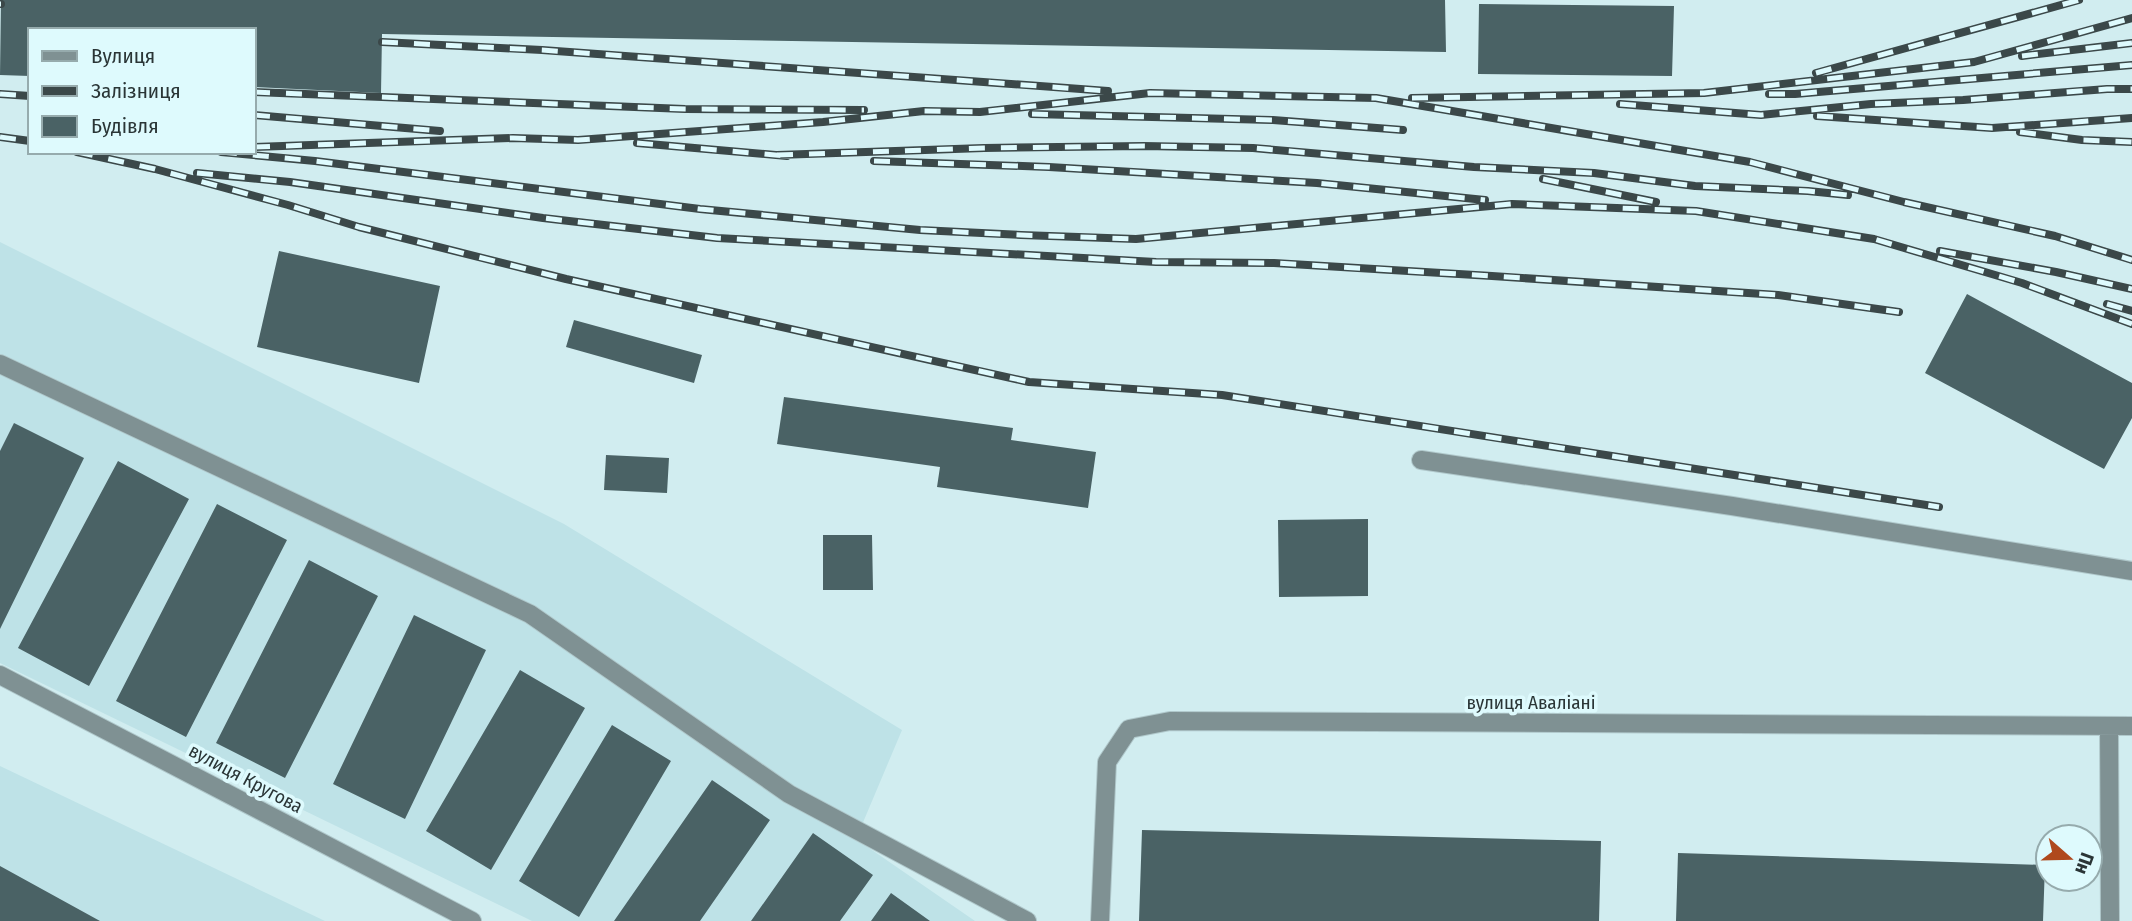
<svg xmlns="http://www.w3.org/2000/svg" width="2132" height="921" viewBox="0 0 2132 921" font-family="'Fira Sans Condensed',sans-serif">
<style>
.built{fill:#bee2e7}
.building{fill:#4a6265}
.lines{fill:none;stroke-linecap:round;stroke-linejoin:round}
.minor-casing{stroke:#b0c8cb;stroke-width:20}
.minor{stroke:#7f9193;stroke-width:18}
.rail-casing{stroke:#3b4849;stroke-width:8}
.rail{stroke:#defafd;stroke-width:5;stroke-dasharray:16;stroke-linecap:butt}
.labels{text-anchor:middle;stroke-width:7;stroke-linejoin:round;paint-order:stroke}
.street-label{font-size:19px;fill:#2a3536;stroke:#defafd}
</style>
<rect width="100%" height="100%" fill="#d1edf0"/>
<path class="built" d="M0 242 564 524 902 730 856 839 975 921H532L0 663Z
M0 766 325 921H0Z"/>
<path class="building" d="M1 0H1445L1446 52 382 34 381 93 254 87V30H30V76L0 75Z
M1479 4 1674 6 1672 76 1478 74Z
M279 251 440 286 419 383 257 347Z
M1967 294 2132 383V418L2104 469 1925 373Z
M574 320 702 355 694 383 566 347Z
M784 397 1013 428 1011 440 1096 452 1088 508 937 487 940 467 777 444Z
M14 423 84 458 0 629V451Z
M606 455 669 458 667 493 604 490Z
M118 461 189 499 89 686 18 648Z
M217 504 287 540 186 737 116 701Z
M1368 519V596L1279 597 1278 520Z
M823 535H872L873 590H823Z
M309 560 378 596 285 778 216 743Z
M414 615 486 650 405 819 333 784Z
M520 670 585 708 491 870 426 831Z
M612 725 671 761 579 917 519 881Z
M712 780 770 820 700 921H614Z
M1142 830 1601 841 1599 921H1139Z
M813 833 873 875 840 921H751Z
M1678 853 2045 865 2043 921H1676Z
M0 866 100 921H0Z
M891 893 930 921H871Z"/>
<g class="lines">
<g class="minor-casing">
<path id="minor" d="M0 364 530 614 789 794 1027 921
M1421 460 1732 506 2132 571
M0 675 472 921
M2109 726 2110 921
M1100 921 1107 762 1129 729 1170 721 2132 726"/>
</g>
<use href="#minor" class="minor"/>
<g class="rail-casing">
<path id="rail" d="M0 4H1
M382 42 542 50 1108 91
M2022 56 2132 43
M1816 73 2079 0
M254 92 685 109 864 110
M0 94 30 96
M1769 94H1795L2132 65
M1412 98 1704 93 1974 62 2132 18
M1620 104 1761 115 1871 104 1963 100 2107 89H2132
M1032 114 1273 120 1403 130
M254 115 440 131
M1817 116 1992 128 2132 118
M2020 132 2082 140 2132 142
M0 137 30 141
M637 143 787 156
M254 147 513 138 578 140 823 122 924 111 980 112 1150 93 1376 98 1750 162 1904 202 2055 236 2132 260
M77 152 155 169 288 205 359 227 566 279 1029 382 1222 395 1939 507
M221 152 315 161 700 209 920 230 1021 235 1136 239 1512 204 1696 211 1874 239 2022 283 2132 324
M777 155 984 148 1144 146 1253 148 1474 167 1594 173 1695 186 1808 191 1848 195
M874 161 1049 167 1317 183 1485 200
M197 173 290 182 543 218 717 238 1156 262 1274 263 1492 276 1778 295 1899 312
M1543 179 1656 202
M1940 251 2056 272 2132 289
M2107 304 2132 311"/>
</g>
<use href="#rail" class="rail"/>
</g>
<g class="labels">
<g class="street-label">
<text x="1531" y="709">вулиця Аваліані</text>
<text transform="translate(246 778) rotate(28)" y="7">вулиця Кругова</text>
</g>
</g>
<rect x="28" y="28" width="228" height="126" fill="#defafd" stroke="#96abad" stroke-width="2"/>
<rect x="42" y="51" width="35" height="10" fill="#7f9193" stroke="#96abad" stroke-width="2"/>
<text x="91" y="63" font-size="21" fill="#2a3536">Вулиця</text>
<rect x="42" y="86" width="35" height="10" fill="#3b4849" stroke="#96abad" stroke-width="2"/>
<text x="91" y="98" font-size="21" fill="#2a3536">Залізниця</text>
<rect x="42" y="116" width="35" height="21" fill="#4a6265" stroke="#96abad" stroke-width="2"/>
<text x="91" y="133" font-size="21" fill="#2a3536">Будівля</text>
<g transform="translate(2069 858) rotate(110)"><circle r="33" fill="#defafd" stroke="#96abad" stroke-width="2"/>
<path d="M0-5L12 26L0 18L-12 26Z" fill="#af491d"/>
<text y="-10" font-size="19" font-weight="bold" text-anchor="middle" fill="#2a3536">Пн</text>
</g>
</svg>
